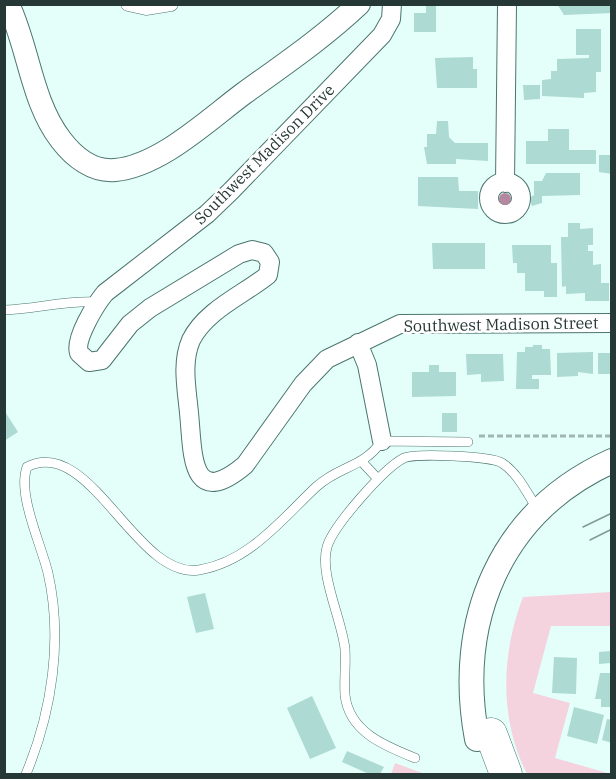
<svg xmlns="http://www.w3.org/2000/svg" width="616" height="779" viewBox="0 0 616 779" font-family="'IBM Plex Serif',serif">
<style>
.green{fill:#f5d3de}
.building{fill:#addad3}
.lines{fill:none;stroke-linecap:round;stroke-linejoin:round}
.service-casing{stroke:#4b756f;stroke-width:10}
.pedestrian-casing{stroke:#4b756f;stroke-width:15}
.minor-casing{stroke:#4b756f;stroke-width:20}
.tertiary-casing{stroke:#4b756f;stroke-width:24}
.secondary-casing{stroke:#4b756f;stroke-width:26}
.motorway-casing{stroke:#4b756f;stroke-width:33}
.path{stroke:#9fb6b2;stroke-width:3;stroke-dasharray:6 3;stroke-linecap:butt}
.service{stroke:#fff;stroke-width:9}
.pedestrian{stroke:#fff;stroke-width:14}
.minor{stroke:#fff;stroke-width:18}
.tertiary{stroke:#fff;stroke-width:22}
.secondary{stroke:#fff;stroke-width:24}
.motorway{stroke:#fff;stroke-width:32}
.tram{stroke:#839995;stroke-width:1.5}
.tree{fill:#b4889f}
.labels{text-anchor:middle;stroke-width:5;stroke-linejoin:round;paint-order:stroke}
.street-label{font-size:16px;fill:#263835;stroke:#fff}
</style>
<rect width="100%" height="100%" fill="#e4fffa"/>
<path class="green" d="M611 592V626H551L533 693 570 703 555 758 611 774H527C499 718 501 655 523 597Z
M395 763 425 774H391Z"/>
<path class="building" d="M426 4H436V32H414V13H426Z
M557 4H612V13L564 15Z
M576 29H601V72H596V92L584 93V98L542 96V80L551 79V71H557V59L589 58V55H576Z
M473 57V69H477V88H437L435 58Z
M523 85H540V99L524 100Z
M437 121H448L449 137 455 143H488V161L456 159V164H427L424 147H427V134H436Z
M548 129H569V150H596V164H526V141H548Z
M599 155H612V174L599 172Z
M546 173H580V195L542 196V203L532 206 529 198 534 195V181H542Z
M418 177H458L459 191H478V209L418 206Z
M568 223H580V229L593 228V245H588V251H593V265L601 264V283H609V301H585V293L566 294V286L562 287 561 237H568Z
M432 243H485V269H433Z
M512 245H551V263H557V297H544V291H525V273H517V263H513Z
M533 345H542V349H550L551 375H532V379H539V389H516L517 352H525V347H533Z
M593 352V374L578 372V376L557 377V353Z
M598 353H612V374H598Z
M466 354H503L504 381 481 382V374L467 375Z
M429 365H439V372H456V396L412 397V372H429Z
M4 410 18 432 4 441Z
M442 413H457V432H442Z
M205 593 214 629 196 633 187 597Z
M611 651V663L599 664V652Z
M554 657 577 658 576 694 552 693Z
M600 673H612V707H601V699H595Z
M312 696 336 748 310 759 287 708Z
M574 707 604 715 597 744 567 736Z
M607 719 612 720V743L602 740Z
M347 751 384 767 380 774H369L342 762Z"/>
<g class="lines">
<g class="service-casing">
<path id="service" d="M4 310C36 309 66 300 98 302
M363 463 377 478
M415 758C385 746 349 732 345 695 344 680 346 664 345 649 342 620 319 574 327 547 333 526 384 468 404 458 415 453 492 456 502 463 518 473 528 495 538 510
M26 774C52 712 63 639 48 573 41 544 17 494 27 467 90 434 136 580 199 570 249 562 282 519 316 487 340 465 362 469 382 441L468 442"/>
</g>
<g class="pedestrian-casing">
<path id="pedestrian" d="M128 4 146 8 171 4"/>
</g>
<g class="minor-casing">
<path id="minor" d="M392 4 391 19 382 35 231 191 207 214 105 293C96 304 74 339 79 353L89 362 102 360 130 324 150 308 239 254 252 250 264 253 270 262 268 275C243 295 206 310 191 340 181 363 187 390 189 413 193 450 189 512 245 465L303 384 327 359 400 324 612 323
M489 198a16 16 0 1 1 32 0a16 16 0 1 1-32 0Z
M505 183 507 4
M358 343 367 365 382 441"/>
</g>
<g class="tertiary-casing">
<path id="tertiary" d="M8 4C29 48 31 101 61 140 74 157 93 172 115 170 160 166 208 120 243 94 283 65 323 38 359 4"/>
</g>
<g class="secondary-casing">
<path id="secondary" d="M477 739C455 622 499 512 612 461"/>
</g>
<g class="motorway-casing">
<path id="motorway" d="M491 734 506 774"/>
</g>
<path class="path" d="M479 436H612"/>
<use href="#service" class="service"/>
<use href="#pedestrian" class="pedestrian"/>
<use href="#minor" class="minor"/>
<use href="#tertiary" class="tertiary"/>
<use href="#secondary" class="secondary"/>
<use href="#motorway" class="motorway"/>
<path class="tram" d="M583 527 612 513
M590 540 612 529"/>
</g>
<circle class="tree" cx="505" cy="199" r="6"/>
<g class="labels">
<g class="street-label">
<text transform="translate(264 154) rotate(-45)" y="6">Southwest Madison Drive</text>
<text transform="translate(501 324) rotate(-1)" y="6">Southwest Madison Street</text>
</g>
</g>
<rect width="616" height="779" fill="none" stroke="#263835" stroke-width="12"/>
</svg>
